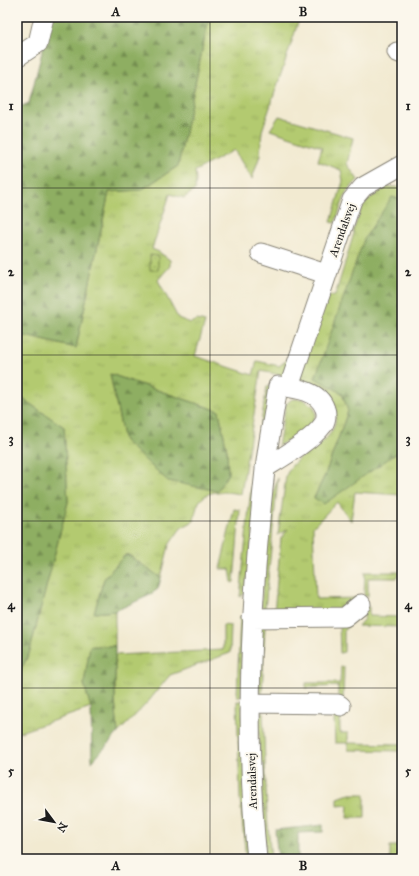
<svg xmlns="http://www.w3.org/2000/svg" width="419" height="876" viewBox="0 0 419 876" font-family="'IM FELL Great Primer',serif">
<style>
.grass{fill:url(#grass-tufts);stroke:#687346;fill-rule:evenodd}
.forest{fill:url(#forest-firs);stroke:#55653f}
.park{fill:url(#park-dots);stroke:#687346}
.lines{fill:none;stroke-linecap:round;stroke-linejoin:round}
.minor-casing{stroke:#878376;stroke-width:21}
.minor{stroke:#fff;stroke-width:19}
.grid{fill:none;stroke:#1c1c1c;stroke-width:1;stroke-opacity:0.55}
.labels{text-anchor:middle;stroke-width:4;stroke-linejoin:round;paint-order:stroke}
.street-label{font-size:12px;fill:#1c1c1c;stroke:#fbf7ec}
.neatline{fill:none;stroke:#1c1c1c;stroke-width:1.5}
.grid-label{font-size:13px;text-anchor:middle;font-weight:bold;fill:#1c1c1c}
</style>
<defs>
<pattern id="grass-tufts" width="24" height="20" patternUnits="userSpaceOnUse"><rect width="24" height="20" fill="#b3ca6f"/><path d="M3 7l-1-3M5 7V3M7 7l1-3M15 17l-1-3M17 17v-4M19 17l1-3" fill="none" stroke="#99ad60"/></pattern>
<pattern id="forest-firs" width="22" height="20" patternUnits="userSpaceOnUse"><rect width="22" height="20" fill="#8eae62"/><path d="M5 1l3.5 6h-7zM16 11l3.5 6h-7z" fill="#738d50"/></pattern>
<pattern id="park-dots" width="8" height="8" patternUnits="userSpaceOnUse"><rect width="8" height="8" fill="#b3ca6f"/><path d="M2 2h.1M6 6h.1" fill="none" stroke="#99ad60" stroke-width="1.8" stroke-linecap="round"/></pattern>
</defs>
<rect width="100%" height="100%" fill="#fbf7ec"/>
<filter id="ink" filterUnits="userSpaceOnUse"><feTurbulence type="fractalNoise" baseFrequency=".025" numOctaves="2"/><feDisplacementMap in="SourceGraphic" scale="8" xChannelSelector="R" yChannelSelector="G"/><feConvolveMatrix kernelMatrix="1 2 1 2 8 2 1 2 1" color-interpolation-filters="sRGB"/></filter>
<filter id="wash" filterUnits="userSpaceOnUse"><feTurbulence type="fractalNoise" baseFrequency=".012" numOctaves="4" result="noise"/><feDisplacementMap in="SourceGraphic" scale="16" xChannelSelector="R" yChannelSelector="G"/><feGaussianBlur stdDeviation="0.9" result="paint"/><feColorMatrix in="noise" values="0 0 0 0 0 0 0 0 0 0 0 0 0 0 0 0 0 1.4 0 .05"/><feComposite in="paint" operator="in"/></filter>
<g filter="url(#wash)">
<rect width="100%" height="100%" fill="#f2ead1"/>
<path class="grass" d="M209 17H300L262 131 260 155 252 179 234 150 195 171 196 180 195 190 184 198 170 194 152 249 159 252 170 260V266L158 280 178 318 190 323 197 320 205 322 195 356 253 375 257 361 279 366 291 357 285 376 261 371 241 494C226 492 208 488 199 502 196 507 195 516 194 521L181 528 169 545 161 578 129 555H125L104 579 94 613 115 611V646L90 647 84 684 91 708 17 733V677L29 654 68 502 64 427 17 395V334L76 348 109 192 141 190 178 166ZM110 374 219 411 227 451 228 474 124 441Z
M279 116 353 138 347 164 358 180 347 191 335 223 331 222 343 181 341 170 318 161 322 147 270 130Z
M385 187H397L402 188V200L392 197 315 378 342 393 348 411 325 475 314 498 402 451V490L401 495 355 492 351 521 337 502 313 527 316 599 358 598 345 610 274 613 281 538 288 529 278 535 286 476C296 447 341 447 335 410 334 403 330 392 324 388 319 385 303 382 297 380L326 296H335L354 233 353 231 363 204Z
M267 386 272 387 245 593 240 597 252 478Z
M292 399H303L314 407 316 414 310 428 278 446 286 404Z
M278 478 265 609 261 606 270 504 275 486Z
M234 509 240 510 234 582 232 583 230 569H220Z
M365 572H400L397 578H368V596H364Z
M364 607H369V616L402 617V627L358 626 364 619Z
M240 616 243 619 241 697H237Z
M339 623 349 625 344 631V652L340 653Z
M265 624 262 696 259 692 260 627Z
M223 625 231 626 230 653 170 675 148 702 118 733 115 700V655L223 650Z
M341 667H344L343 699 338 695V686L306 688V683H340Z
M237 701H242L249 859H246L240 798Z
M263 710 267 814 271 859H266L260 767 259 716Z
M338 713 343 716 340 721V733H348V743L402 744V751L348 750V743H335L334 718Z
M349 794H365V818H347L348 805 338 806V798Z
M390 846H402V859H390Z"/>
<path class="forest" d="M51 17H209L178 166 141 190 109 192 76 348 17 334V108L29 103Z
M392 197 402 200V451L398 452 324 504 314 498 325 475 348 411 342 393 315 378 364 239Z
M110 374 219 411 227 451 228 474 217 491 168 481 124 441Z
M17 395 64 427 68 502 29 654 17 677Z
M125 555H128L161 578 158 589 148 596 115 611 94 613 104 579Z
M90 646H115V700L118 733 92 762 91 708 84 684Z
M323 825V832L298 833V859H278L275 830Z"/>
<path class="park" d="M150 255 158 256V270H150Z"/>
</g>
<g filter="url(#ink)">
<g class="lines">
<g class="minor-casing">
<path id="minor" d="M397 52 402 54
M17 57 38 43 44 17
M261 253 326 274
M289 387 352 200 363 187 402 165
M252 618 345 617 361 604
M249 703 338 704 341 706
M257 859C244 730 251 599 265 470 268 442 274 414 278 386 295 388 319 390 325 409 327 414 326 422 322 426 312 440 281 458 265 468"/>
</g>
<use href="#minor" class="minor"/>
</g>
</g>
<path class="grid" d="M210 17V859M17 188H402M17 355H402M17 521H402M17 688H402"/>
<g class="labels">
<g class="street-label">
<text transform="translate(342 230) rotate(-70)" y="4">Arendalsvej</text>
<text transform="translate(252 781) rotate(-92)" y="4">Arendalsvej</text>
</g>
</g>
<rect width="419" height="876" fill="none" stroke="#fbf7ec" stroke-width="44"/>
<g transform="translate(54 822) rotate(122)" stroke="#fbf7ec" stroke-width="3" paint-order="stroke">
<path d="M0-3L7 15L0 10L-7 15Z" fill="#1c1c1c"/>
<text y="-6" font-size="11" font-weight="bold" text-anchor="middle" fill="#1c1c1c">N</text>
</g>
<rect x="22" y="22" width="375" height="832" class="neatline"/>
<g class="grid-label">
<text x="116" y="16">A</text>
<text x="303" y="16">B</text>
<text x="11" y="110">1</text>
<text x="408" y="110">1</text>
<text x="11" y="276">2</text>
<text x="408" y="276">2</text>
<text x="11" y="443">3</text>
<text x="408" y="443">3</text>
<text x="11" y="609">4</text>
<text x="408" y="609">4</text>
<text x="11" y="775">5</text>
<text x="408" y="775">5</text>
<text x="116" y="870">A</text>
<text x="303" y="870">B</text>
</g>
</svg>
